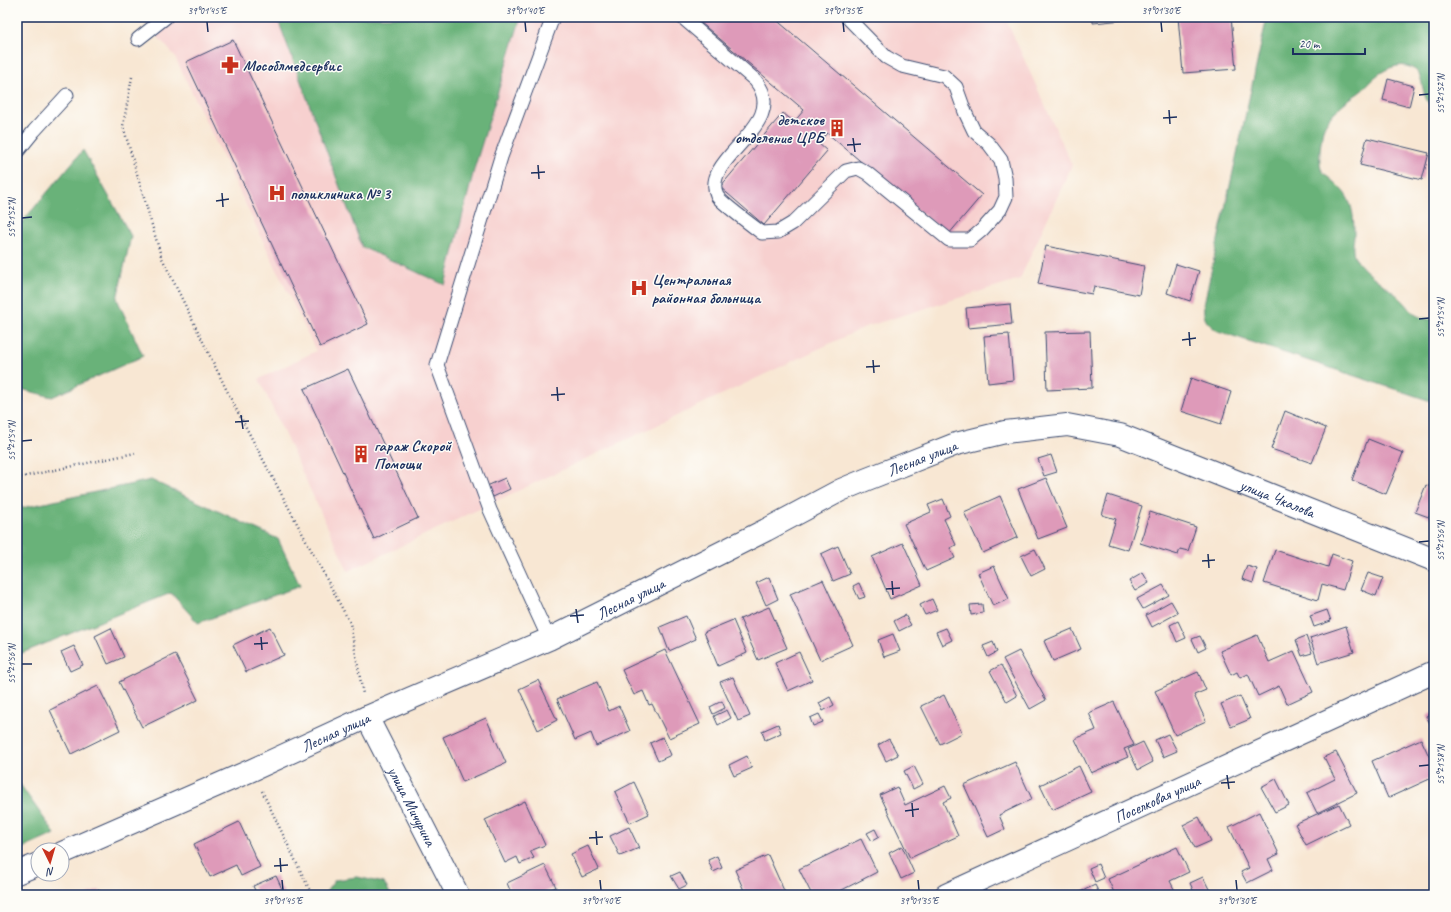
<svg xmlns="http://www.w3.org/2000/svg" width="1451" height="912" viewBox="0 0 1451 912" font-family="Caveat,sans-serif">
<style>
.built{fill:#f7d0cf}
.forest{fill:#69b279;stroke:#42706c}
.building{fill:#de9ab9}
.lines{fill:none;stroke-linecap:round;stroke-linejoin:round}
.service-casing{stroke:#3c4b70;stroke-width:15}
.minor-casing{stroke:#3c4b70;stroke-width:24}
.path{stroke:#3c4b70;stroke-width:2.5;stroke-dasharray:1 3;stroke-linecap:butt}
.service{stroke:#fff;stroke-width:13}
.minor{stroke:#fff;stroke-width:22}
.ticks{fill:none;stroke:#1b2f5e;stroke-width:1.5}
.labels{text-anchor:middle;stroke-width:3;stroke-linejoin:round;paint-order:stroke}
.poi-label{font-size:16px;font-weight:bold;fill:#1b2f5e;stroke:#fdfcf7;text-anchor:start}
.street-label{font-size:16px;fill:#1b2f5e;stroke:#fdfcf7}
.neatline{fill:none;stroke:#1b2f5e;stroke-width:1.5}
.ticks-label{font-size:10px;text-anchor:middle;fill:#1b2f5e}
</style>
<rect width="100%" height="100%" fill="#fdfcf7"/>
<filter id="ink" filterUnits="userSpaceOnUse"><feTurbulence type="fractalNoise" baseFrequency=".025" numOctaves="2"/><feDisplacementMap in="SourceGraphic" scale="8" xChannelSelector="R" yChannelSelector="G"/><feConvolveMatrix kernelMatrix="1 2 1 2 8 2 1 2 1" color-interpolation-filters="sRGB"/></filter>
<filter id="wash" filterUnits="userSpaceOnUse"><feTurbulence type="fractalNoise" baseFrequency=".012" numOctaves="4" result="noise"/><feDisplacementMap in="SourceGraphic" scale="16" xChannelSelector="R" yChannelSelector="G"/><feGaussianBlur stdDeviation="0.9" result="paint"/><feColorMatrix in="noise" values="0 0 0 0 0 0 0 0 0 0 0 0 0 0 0 0 0 1.4 0 .05"/><feComposite in="paint" operator="in"/></filter>
<g filter="url(#wash)">
<rect width="100%" height="100%" fill="#f8e7d3"/>
<path class="built" d="M140 17H1005L1072 165 1020 279 865 327 348 571 259 379 316 351 174 55Z"/>
<path class="forest" d="M277 17H521L475 166 445 285 362 247Z
M1267 17H1434V109C1418 96 1427 75 1412 68 1397 60 1377 73 1367 85 1362 92 1355 95 1348 100 1339 107 1327 118 1323 130 1321 138 1318 162 1321 169 1323 172 1327 176 1329 178 1337 185 1345 191 1349 201 1354 212 1354 225 1354 237 1353 243 1352 249 1354 255 1361 272 1388 286 1402 300 1407 304 1411 312 1416 315 1422 318 1428 320 1434 319V402L1218 331C1205 322 1203 319 1204 304Z
M83 150 131 236 117 299 143 356 52 397 17 388V228Z
M151 480 278 539 300 586 198 623 171 593 17 655V509Z
M17 780 55 834 17 851Z
M357 877 384 883 391 895H326V892L335 880Z"/>
<g id="blocks">
<path class="building" d="M694 17H773L982 195 948 235 827 133 818 143 827 151 764 225 720 187 783 113 794 122 804 110Z
M1093 17H1144V18L1093 23Z
M1178 17H1231L1236 69 1183 73Z
M233 40 368 324 320 347 186 62Z
M1388 79 1414 86 1409 107 1383 100Z
M1367 138 1429 153 1422 180 1360 165Z
M1046 246 1144 266 1139 295 1094 286 1092 294 1038 284Z
M1176 264 1199 271 1190 301 1167 293Z
M1010 304 1012 324 968 328 966 308Z
M1090 331 1092 388 1047 390 1045 332Z
M1009 334 1013 380 988 383 984 336Z
M348 369 418 518 374 539 304 389Z
M1191 378 1231 392 1221 424 1181 411Z
M1285 411 1326 428 1312 463 1271 449Z
M1368 439 1403 453 1386 494 1352 480Z
M1051 455 1057 472 1044 476 1038 459Z
M505 478 510 489 493 497 487 486Z
M1046 478 1067 528 1038 539 1018 489Z
M1426 485 1434 488V519L1415 512Z
M1108 495 1142 506 1128 550 1108 544 1116 519 1102 515Z
M1000 496 1018 537 983 553 964 512Z
M943 499 950 516 944 519 956 545 950 548 955 558 926 571 904 524 931 512 928 505Z
M1150 512 1196 527 1188 551 1180 549 1178 555 1140 543Z
M903 543 922 585 890 599 872 557Z
M838 546 850 574 833 581 821 554Z
M1035 549 1045 569 1031 576 1021 556Z
M1275 550 1328 567 1332 554 1352 561 1343 590 1322 584 1318 600 1264 583Z
M994 566 1009 599 993 606 978 573Z
M1247 566 1257 569 1253 583 1242 579Z
M1143 573 1149 583 1135 591 1129 581Z
M1368 573 1383 578 1376 596 1361 590Z
M769 577 778 599 766 605 756 583Z
M823 580 853 645 820 660 790 594Z
M859 583 865 597 859 599 853 586Z
M1163 585 1169 595 1143 609 1137 599Z
M932 599 937 610 925 615 920 605Z
M1171 601 1178 613 1152 627 1146 615Z
M982 604 983 613 971 615 970 605Z
M769 607 787 648 758 660 740 619Z
M1327 610 1331 621 1314 627 1310 616Z
M905 615 911 625 899 631 894 621Z
M686 616 696 639 669 651 660 627Z
M733 620 747 653 718 666 704 632Z
M1178 621 1186 638 1177 642 1170 625Z
M1346 626 1354 652 1318 663 1310 638Z
M270 627 284 655 246 672 233 645Z
M111 628 124 657 108 664 95 636Z
M946 628 952 640 942 645 936 632Z
M1072 629 1081 649 1053 661 1044 641Z
M893 634 900 651 884 657 878 640Z
M1257 635 1269 662 1294 651 1313 692 1287 704 1279 686 1258 696 1248 674 1240 678 1237 672 1231 675 1220 651Z
M1200 636 1206 648 1198 652 1192 639Z
M1306 636 1312 653 1302 656 1296 640Z
M993 642 997 652 988 657 983 646Z
M74 646 83 665 70 671 61 652Z
M665 650 700 724 669 738 652 704 649 705 643 691 634 695 622 670Z
M1019 651 1046 700 1030 709 1003 659Z
M799 652 812 680 788 691 775 663Z
M175 654 198 700 142 727 119 682Z
M1001 665 1017 696 1007 702 990 671Z
M1198 672 1206 690 1194 695 1206 721 1175 735 1155 691Z
M733 677 750 716 738 721 720 682Z
M538 680 557 720 538 730 519 689Z
M597 682 609 711 619 706 630 731 596 746 591 733 575 740 557 699Z
M98 686 120 730 71 754 50 710Z
M944 695 962 733 940 744 921 706Z
M1240 696 1250 719 1231 727 1221 704Z
M830 697 834 705 823 711 819 703Z
M722 701 725 708 713 714 710 707Z
M1114 702 1134 745 1124 749 1128 757 1091 773 1075 739 1096 730 1089 713Z
M727 710 731 718 718 725 714 716Z
M1434 712V731L1426 716Z
M819 714 823 722 813 726 810 718Z
M486 718 506 763 463 782 443 737Z
M778 724 781 733 765 740 762 731Z
M1168 734 1177 751 1163 757 1155 740Z
M663 737 671 755 658 761 650 743Z
M889 739 898 755 886 761 878 745Z
M1421 739 1434 767V777L1388 798 1372 761Z
M1143 742 1153 762 1138 770 1128 749Z
M1336 752 1357 793 1317 813 1307 793 1335 779 1324 757Z
M747 756 752 768 734 776 729 765Z
M1015 762 1032 799 999 815 1005 829 988 837 964 785Z
M914 766 923 784 913 789 904 771Z
M1079 766 1091 792 1052 810 1040 785Z
M1276 779 1289 805 1275 812 1261 787Z
M634 782 649 814 630 823 615 792Z
M945 786 951 798 943 802 958 836 910 858 880 795 897 787 905 805Z
M525 801 545 845 530 851 534 858 520 864 517 857 505 863 485 820Z
M1339 804 1349 824 1306 845 1295 824Z
M1259 812 1279 854 1268 859 1273 870 1247 883 1241 872 1249 868 1229 827Z
M1199 817 1211 841 1195 848 1183 825Z
M239 822 260 867 241 876 236 865 210 877 194 844Z
M629 827 639 848 620 856 610 836Z
M875 829 879 837 872 841 867 833Z
M861 839 877 872 840 891 842 895H812L799 869Z
M588 846 599 869 582 877 571 854Z
M902 846 914 873 901 879 889 853Z
M1177 847 1189 872 1170 881 1177 895H1115L1108 879Z
M768 855 786 895H746L735 870Z
M717 856 722 868 713 872 708 860Z
M1098 864 1104 878 1095 882 1089 868Z
M545 865 556 887 538 895H512L507 883Z
M680 872 687 885 679 889 671 876Z
M276 876 284 893 280 895H257L253 886Z
M1203 877 1212 895H1195L1190 883Z
M1095 885 1100 895H1074Z
M99 890 101 895H87Z"/>
</g>
</g>
<g filter="url(#ink)">
<use href="#blocks" fill-opacity="0" stroke="#3c4b70" stroke-width="1"/>
<g class="lines">
<g class="service-casing">
<path id="service" d="M682 17 755 80C793 125 699 157 717 196 721 202 754 227 762 233L778 232 793 223 846 171 858 168 867 173 949 240H970L982 230 1000 210 1006 197 1005 178 1001 160 989 144 974 131 965 112 956 87 944 76 902 66 886 57 847 17
M138 39 166 17
M17 152 34 131 67 95
M549 639 490 510 437 365 501 157 553 17"/>
</g>
<g class="minor-casing">
<g id="minor">
<path id="s1" d="M367 717 458 895"/>
<path id="s2" d="M62 853 252 770 367 717 549 639 766 530 841 490 865 480 956 444 1005 432 1067 425 1120 435 1434 560"/>
<path d="M17 873 38 864"/>
<path id="s3" d="M946 895 1434 672"/>
</g>
</g>
<path class="path" d="M132 77 123 126 161 256 233 403 350 623 363 694
M17 478 135 453
M262 791 312 895"/>
<use href="#service" class="service"/>
<use href="#minor" class="minor"/>
</g>
</g>
<path class="ticks" d="M207 22 208 32M525 22 526 32M843 22 844 32M1161 22 1162 32M1419 95 1429 94M1169 110 1170 124M1163 118 1177 117M853 138 855 152M847 145 861 144M538 165 539 179M531 173 545 172M222 193 223 207M216 201 229 199M22 218 32 217M1419 319 1429 318M1189 332 1190 346M1182 340 1196 338M873 360 874 373M866 367 880 366M557 387 558 401M551 395 565 394M241 415 243 429M235 422 249 421M22 441 32 440M1419 542 1429 541M1208 554 1209 568M1202 561 1215 560M892 581 893 595M886 589 900 588M576 609 578 623M570 616 584 615M261 637 262 650M254 644 268 643M22 664H32M1419 766 1429 765M1227 775 1229 789M1221 783 1235 782M912 803 913 817M905 811 919 809M596 831 597 845M589 838 603 837M280 858 281 872M274 866 288 865M282 880 283 890M600 880 601 890M918 880 919 890M1236 880 1237 890"/>
<defs>
<g id="pharmacy-bare" transform="scale(1.38)"><path d="M-2-6h4v4h4v4h-4v4h-4v-4h-4v-4h4Z" fill="#c8321e" stroke="#fdfcf7" stroke-width="2.5" paint-order="stroke"/></g>
<g id="building-bare" transform="scale(1.38)"><path d="M-4-6H4V6H1V3H-1V6H-4ZM-2.5-4.3h1.7v1.8h-1.7ZM.8-4.3h1.7v1.8H.8ZM-2.5-1h1.7V.8h-1.7ZM.8-1h1.7V.8H.8Z" fill="#c8321e" stroke="#fdfcf7" stroke-width="2.5" paint-order="stroke"/></g>
<g id="hospital-bare" transform="scale(1.38)"><path d="M-5-5h3v3.5h4V-5h3V5h-3V1.5h-4V5h-3Z" fill="#c8321e" stroke="#fdfcf7" stroke-width="2.5" paint-order="stroke"/></g>
</defs>
<g fill-rule="evenodd">
<use href="#pharmacy-bare" x="230" y="65"/>
<use href="#building-bare" x="837" y="128"/>
<use href="#hospital-bare" x="277" y="193"/>
<use href="#hospital-bare" x="639" y="288"/>
<use href="#building-bare" x="361" y="454"/>
</g>
<g class="labels">
<g class="poi-label">
<text x="243" y="71">Мособлмедсервис</text>
<text x="824" y="125" text-anchor="end">детское<tspan x="824" dy="18">отделение ЦРБ</tspan></text>
<text x="290" y="199">поликлиника № 3</text>
<text x="652" y="285">Центральная<tspan x="652" dy="18">районная больница</tspan></text>
<text x="374" y="451">гараж Скорой<tspan x="374" dy="18">Помощи</tspan></text>
</g>
<g class="street-label">
<text dy="6" stroke="none"><textPath href="#s2" startOffset="947">Лесная улица</textPath></text>
<text dy="6" stroke="none"><textPath href="#s2" startOffset="1320">улица Чкалова</textPath></text>
<text dy="6" stroke="none"><textPath href="#s2" startOffset="623">Лесная улица</textPath></text>
<text dy="6" stroke="none"><textPath href="#s2" startOffset="299">Лесная улица</textPath></text>
<text dy="6" stroke="none"><textPath href="#s3" startOffset="232">Поселковая улица</textPath></text>
<text dy="6" stroke="none"><textPath href="#s1" startOffset="100">улица Мичурина</textPath></text>
</g>
</g>
<rect width="1451" height="912" fill="none" stroke="#fdfcf7" stroke-width="44"/>
<g transform="translate(50 862) rotate(175)"><circle r="19" fill="#fdfcf7" stroke="#a3aaba"/>
<path d="M0-3L7 15L0 10L-7 15Z" fill="#c8321e"/>
<text y="-6" font-size="11" font-weight="bold" text-anchor="middle" fill="#1b2f5e">N</text>
</g>
<path d="M1293 48v6h72v-6" fill="none" stroke="#1b2f5e" stroke-width="2"/>
<text x="1299" y="48" font-size="12" fill="#1b2f5e" stroke="#fdfcf7" stroke-width="3" paint-order="stroke">20 m</text>
<rect x="22" y="22" width="1407" height="868" class="neatline"/>
<g class="ticks-label">
<text x="207" y="14">39°01'45"E</text>
<text x="525" y="14">39°01'40"E</text>
<text x="843" y="14">39°01'35"E</text>
<text x="1161" y="14">39°01'30"E</text>
<text transform="translate(1440 94) rotate(-90)" y="4">55°21'52"N</text>
<text transform="translate(11 218) rotate(-90)" y="4">55°21'52"N</text>
<text transform="translate(1440 318) rotate(-90)" y="4">55°21'54"N</text>
<text transform="translate(11 441) rotate(-90)" y="4">55°21'54"N</text>
<text transform="translate(1440 541) rotate(-90)" y="4">55°21'56"N</text>
<text transform="translate(11 664) rotate(-90)" y="4">55°21'56"N</text>
<text transform="translate(1440 765) rotate(-90)" y="4">55°21'58"N</text>
<text x="283" y="904">39°01'45"E</text>
<text x="601" y="904">39°01'40"E</text>
<text x="919" y="904">39°01'35"E</text>
<text x="1237" y="904">39°01'30"E</text>
</g>
</svg>
